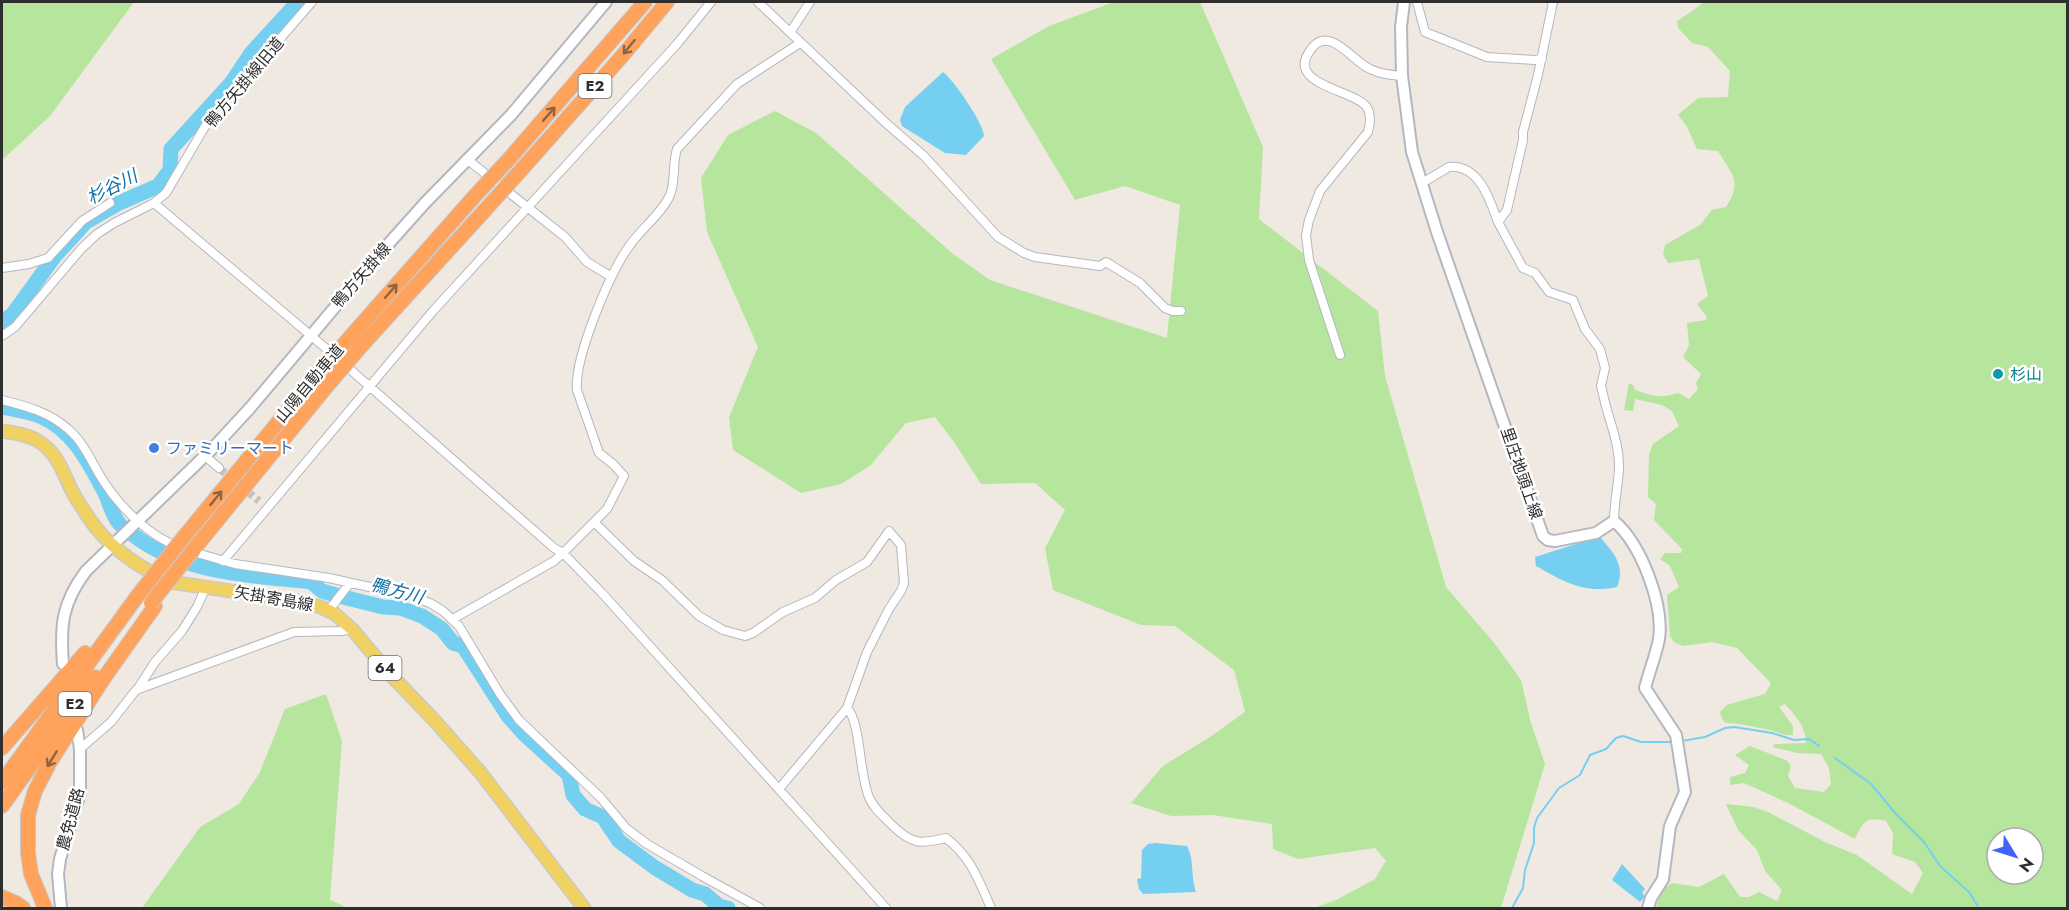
<svg xmlns="http://www.w3.org/2000/svg" width="2069" height="910" viewBox="0 0 2069 910" font-family="Jost,'Noto Sans JP',sans-serif">
<style>
.green{fill:#b6e59e;fill-rule:evenodd}
.water{fill:#75cff0}
.lines{fill:none;stroke-linecap:round;stroke-linejoin:round}
.stream{stroke:#75cff0;stroke-width:2}
.river{stroke:#75cff0;stroke-width:15}
.street-tunnel{stroke:#c8c4bd;stroke-width:8;stroke-dasharray:8 4;stroke-linecap:butt}
.street-casing{stroke:#b4b7c1;stroke-width:10}
.secondary-casing{stroke:#b4b7c1;stroke-width:14}
.primary-casing{stroke:#c9c9c9;stroke-width:15}
.highway-casing{stroke:#c9c9c9;stroke-width:16}
.street{stroke:#fff;stroke-width:8}
.secondary{stroke:#fff;stroke-width:10}
.primary{stroke:#f2d163;stroke-width:12}
.highway{stroke:#ffa35c;stroke-width:14}
.highway-bridge-casing{stroke:#c9c9c9;stroke-width:16;stroke-linecap:butt}
.highway-bridge{stroke:#ffa35c;stroke-width:14}
.oneway{stroke:#8c6343}
.culture-dot{fill:#0f9aa8;stroke:#fff;stroke-width:2}
.shop-dot{fill:#3f7fe0;stroke:#fff;stroke-width:2}
.labels{text-anchor:middle;stroke-width:5;stroke-linejoin:round;paint-order:stroke}
.shield{fill:#fff;stroke:#6d6d6d;stroke-width:1.5}
.shield-label{font-size:15px;font-weight:bold;fill:#2e2e2e}
.street-label{font-size:16px;fill:#2e2e2e;stroke:#fff}
.culture-label{font-size:16px;fill:#0d838f;stroke:#fff;text-anchor:start}
.shop-label{font-size:16px;fill:#366cbe;stroke:#fff;text-anchor:start}
.water-label{font-size:18px;font-style:italic;fill:#0d6fa3;stroke:#fff}
</style>
<rect width="100%" height="100%" fill="#efe9e1"/>
<path class="green" d="M2 2H134L50 116 2 160Z
M1114 2H1200L1263 147 1259 219 1378 311 1385 376 1446 587 1495 644 1521 680 1531 723 1545 764 1501 908H1314L1336 900 1375 879 1386 861 1375 848 1298 859 1273 849 1272 824 1213 815 1171 816 1131 803 1163 766 1210 737 1245 712 1234 670 1175 626 1141 625 1053 590 1045 548 1065 510 1035 483 981 484 954 442 935 417 906 423 870 466 841 484 801 493 733 450 729 417 758 347 707 232 701 178 728 135 775 111 816 133 953 254 990 280 1167 338 1180 205 1125 186 1075 200 991 59 1049 26Z
M1703 2H2067V908H1656L1661 890 1672 883 1699 887 1724 874 1740 897H1749L1759 892 1777 901 1782 890 1765 871 1757 850 1738 830 1726 804 1754 807 1768 812 1825 842 1857 855 1912 894 1923 873 1915 862 1892 854 1893 833 1886 821C1866 816 1863 821 1855 839L1788 803 1744 783 1730 785V777L1745 773 1749 765 1735 755 1750 746 1786 760 1791 766 1788 776 1795 788 1824 792 1831 784 1829 768 1821 754 1797 753 1773 747 1774 744 1806 743C1806 727 1796 716 1785 704L1779 707 1793 726V735C1785 736 1777 732 1769 730 1755 727 1740 723 1726 723L1722 719 1720 712 1727 705 1765 694 1771 683 1737 648 1712 642 1683 646 1674 642 1670 636 1667 595 1679 587 1670 566 1660 559 1665 553H1681L1682 549 1654 520 1656 504 1648 497 1649 454 1653 444 1679 426 1672 411 1662 405 1635 399 1633 411 1624 410 1629 383 1633 385 1635 390C1653 396 1659 399 1678 393L1689 399 1698 389 1696 383 1701 374 1683 357 1689 345 1687 323 1706 320 1707 317 1697 304 1708 296 1699 259 1668 263 1663 254 1665 245 1700 225 1712 210 1726 207C1743 180 1732 175 1718 151L1697 149 1686 125 1678 115 1698 98 1728 97 1730 71 1708 47 1692 43 1678 28 1677 21 1698 7ZM1997 838H2033V874H1997Z
M326 694 342 741 330 900 348 908H142L200 827 239 804 260 772 285 709Z"/>
<path class="water" d="M943 72C953 79 984 124 984 136L966 155 945 153 902 126 900 120 905 107Z
M1599 536C1613 552 1626 565 1617 587 1583 594 1565 582 1536 566L1535 557 1582 542 1584 538Z
M1156 843 1187 846C1195 861 1190 876 1196 892L1143 894 1139 889 1137 879 1141 878 1142 850 1148 844Z
M1622 864 1645 889 1642 893 1645 896 1640 902 1612 880Z"/>
<g class="lines">
<path class="stream" d="M1682 741 1705 737 1725 728 1734 727 1772 733 1794 740 1809 739 1819 746
M1835 758 1871 784 1896 814 1924 842 1940 866 1969 892 1979 908
M1512 908 1523 888 1525 870 1534 843V828L1537 818 1559 788 1580 775 1590 755 1606 749 1616 738 1623 736 1641 742H1673"/>
<path class="river" d="M2 322 13 314 54 257 86 222 119 203 158 186 170 170 171 149 232 82 252 52 298 2
M2 407C15 410 29 411 42 417 73 430 90 465 105 493 109 502 112 514 118 522 121 527 128 530 132 534 183 574 249 575 311 582L322 591 343 597 383 607 400 608 422 616 442 629 453 643 463 646 508 716 524 734 569 775 573 795 585 809 603 817 619 841 654 867 692 890 705 894 719 906 728 908"/>
<path class="street-tunnel" d="M219 468 259 501"/>
<g class="street-casing">
<path id="street" d="M758 2 887 124 924 156 998 237 1024 253 1035 257 1100 266 1106 262 1140 283 1165 308 1173 311H1181
M1417 2 1425 32 1487 57 1534 60 1542 59
M1553 2 1538 75 1523 132V140L1507 210 1498 222 1523 268 1535 273 1549 292 1573 300 1585 329 1600 349 1605 368 1601 386 1603 394C1608 419 1620 443 1619 469 1618 487 1614 503 1614 521
M791 31 810 2
M468 160 565 237 587 262 610 276
M1422 183 1449 167C1479 164 1490 200 1498 222
M154 203 335 356
M2 268 29 264 48 258 82 221 110 203
M2 336 15 327 81 249 97 234 114 223 154 203 166 193 207 123 312 2
M1340 355 1309 260 1306 235 1309 220 1320 191 1368 132C1370 125 1371 116 1368 109 1358 89 1281 86 1312 48 1330 25 1353 62 1370 69 1380 74 1391 75 1402 76
M344 364 554 548 563 553 601 592 886 908
M2 400C26 406 49 412 68 429 85 443 92 464 104 482 121 508 149 536 179 547
M205 456 219 468
M594 522 634 561 662 580 699 616 723 630 745 636 753 633 783 612 815 598 836 580 867 562 889 531 901 545 904 583 901 591 889 609 867 652 847 708 779 789
M190 551 235 564 329 578 410 596 430 603 443 611 459 626 500 694 519 720 601 798 626 828 647 844 702 876 760 908
M223 561 433 311 677 44 711 2
M329 610 349 584
M453 619 554 561 563 553 607 509 624 476 613 464 599 453 577 390C574 358 610 272 630 245 641 229 663 212 670 195 676 181 672 164 677 149L737 84 800 43
M137 690 155 662 182 631 197 607 206 587
M847 708C861 722 859 775 869 797 873 808 884 817 892 825 912 845 921 844 946 838 971 857 979 881 991 908
M80 749 111 722 136 690 294 632 342 631 352 629"/>
</g>
<g class="secondary-casing">
<path id="secondary" d="M1404 2 1401 27 1402 76 1412 152 1437 232 1543 536 1548 540 1555 541 1596 533 1614 521C1641 544 1664 604 1659 639 1656 655 1649 672 1645 688L1676 735 1685 792 1670 826 1663 879 1651 898 1648 908
M63 664C60 625 62 603 86 571L214 447 250 408 383 250 425 203 511 115 606 2
M61 908 58 874 60 859 80 793V749L77 730"/>
</g>
<g class="primary-casing">
<path id="primary" d="M2 431C15 433 30 435 41 443 58 454 64 475 73 493 80 505 88 517 96 528 116 552 142 569 170 582L298 601 321 607 335 614 352 629 388 672 434 720 480 772 584 908"/>
</g>
<g class="highway-casing">
<path id="highway" d="M510 158 645 2
M522 169 623 55 667 2
M352 335 473 198
M363 344 485 210
M179 543 316 376
M194 549 327 386
M2 748 85 653
M2 782 136 598
M2 806 95 677
M2 897 16 903 23 908
M45 908 31 874 28 853V815L35 791 50 762 104 678 155 606"/>
</g>
<use href="#street" class="street"/>
<use href="#secondary" class="secondary"/>
<use href="#primary" class="primary"/>
<use href="#highway" class="highway"/>
<g class="highway-bridge-casing">
<path id="highway-bridge" d="M473 198 510 158
M485 210 522 169
M316 376 352 335
M327 386 363 344
M136 598 179 543
M151 603 194 549"/>
</g>
<use href="#highway-bridge" class="highway-bridge"/>
</g>
<defs><path id="oneway-shaft" d="M-6 0H5M1.5-3L5.5 0L1.5 3" fill="none" stroke-width="1.6" stroke-linecap="round" stroke-linejoin="round" transform="scale(1.5)"/></defs>
<g class="oneway">
<use href="#oneway-shaft" transform="translate(629 47) rotate(129)"/>
<use href="#oneway-shaft" transform="translate(549 114) rotate(-49)"/>
<use href="#oneway-shaft" transform="translate(391 291) rotate(-49)"/>
<use href="#oneway-shaft" transform="translate(216 498) rotate(-51)"/>
<use href="#oneway-shaft" transform="translate(52 759) rotate(121)"/>
</g>
<circle class="culture-dot" cx="1998" cy="374" r="6"/>
<circle class="shop-dot" cx="154" cy="448" r="6"/>
<g class="labels">
<g class="shield">
<rect x="578.5" y="74" width="33" height="24" rx="4.5"/>
<rect x="368.5" y="656" width="33" height="24" rx="4.5"/>
<rect x="58.5" y="692" width="33" height="24" rx="4.5"/>
</g>
<g class="shield-label">
<text x="595" y="91">E2</text>
<text x="385" y="673">64</text>
<text x="75" y="709">E2</text>
</g>
<g class="street-label">
<text transform="translate(244 82) rotate(-50)" y="6">鴨方矢掛線旧道</text>
<text transform="translate(361 275) rotate(-49)" y="6">鴨方矢掛線</text>
<text transform="translate(309 383) rotate(-50)" y="6">山陽自動車道</text>
<text transform="translate(1522 473) rotate(71)" y="6">里庄地頭上線</text>
<text transform="translate(274 598) rotate(10)" y="6">矢掛寄島線</text>
<text transform="translate(70 819) rotate(-75)" y="6">農免道路</text>
</g>
<g class="culture-label">
<text x="2010" y="380">杉山</text>
</g>
<g class="shop-label">
<text x="166" y="454">ファミリーマート</text>
</g>
<g class="water-label">
<text transform="translate(112 187) rotate(-27)" y="6">杉谷川</text>
<text transform="translate(397 591) rotate(15)" y="6">鴨方川</text>
</g>
</g>
<rect width="2069" height="910" fill="none" stroke="#2e2e2e" stroke-width="6"/>
<g transform="translate(2015 856) rotate(128)"><circle r="28" fill="#ffffff" stroke="#ababab" stroke-width="1.5"/>
<path d="M0-4.5L10 22L0 15L-10 22Z" fill="#4264fb"/>
<text y="-9" font-size="16" font-weight="bold" text-anchor="middle" fill="#2e2e2e">N</text>
</g>
</svg>
